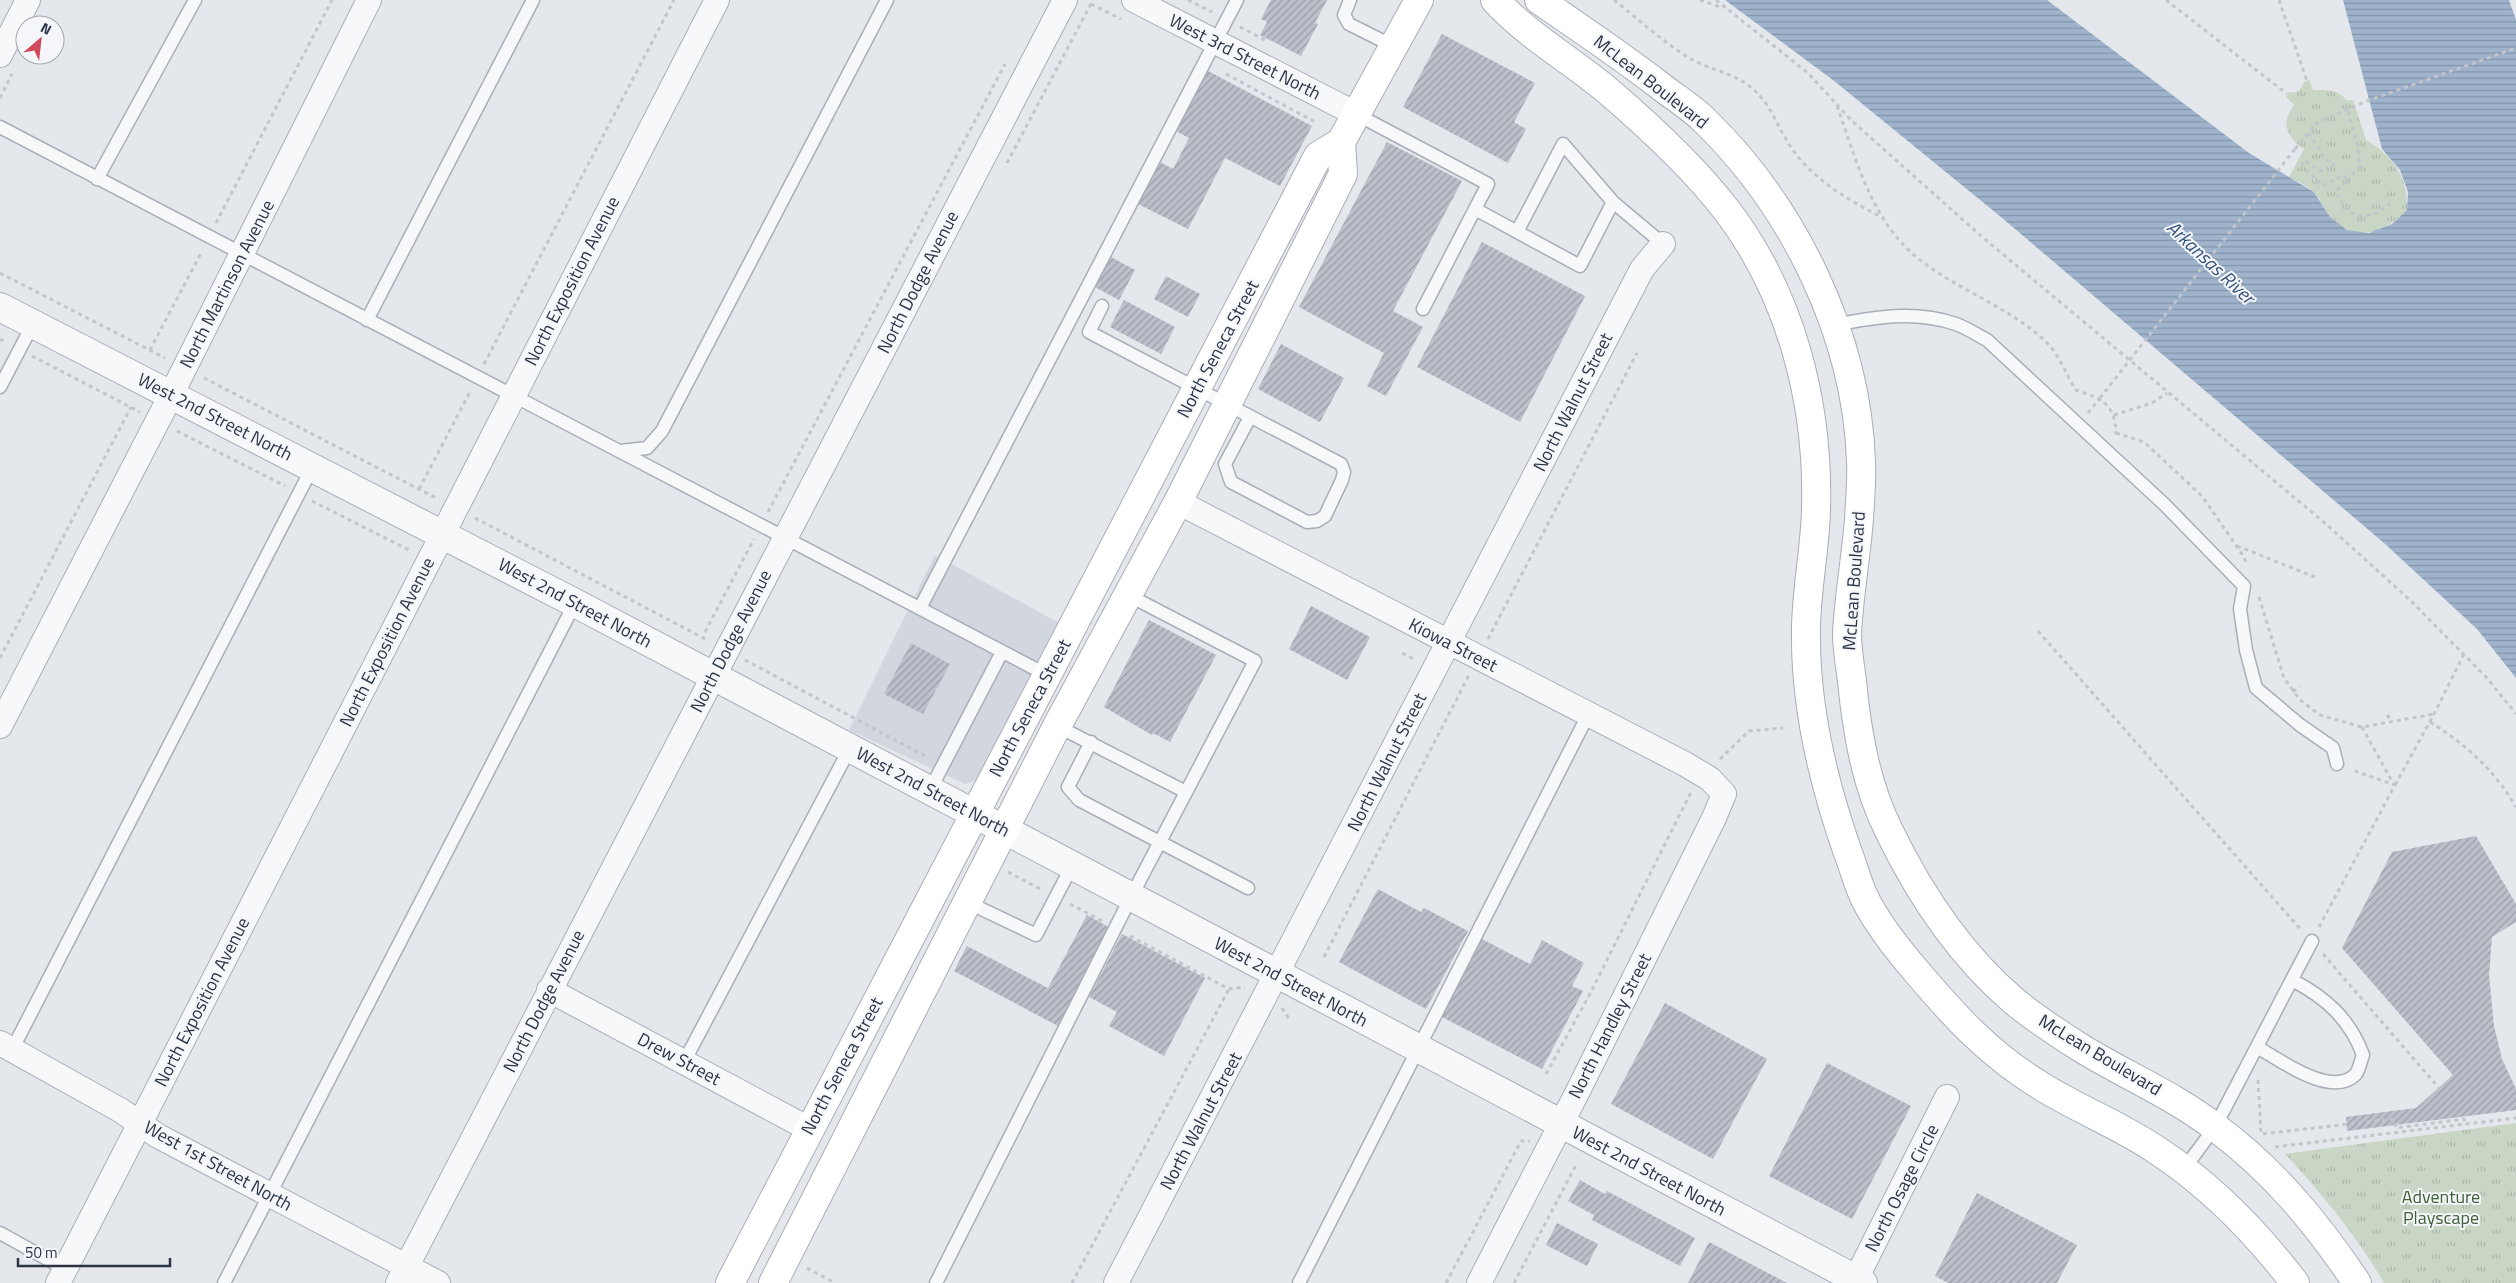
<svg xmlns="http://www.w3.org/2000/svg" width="2516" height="1283" viewBox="0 0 2516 1283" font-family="'Titillium Web',sans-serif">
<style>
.built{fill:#d2d6de}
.park{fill:url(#park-tufts)}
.water{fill:url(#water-rules)}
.building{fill:url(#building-hatch)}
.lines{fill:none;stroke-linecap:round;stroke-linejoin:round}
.service-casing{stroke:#a9aeb7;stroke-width:15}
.minor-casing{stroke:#a9aeb7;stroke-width:26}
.tertiary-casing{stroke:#a9aeb7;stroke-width:30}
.secondary-casing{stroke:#a9aeb7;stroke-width:30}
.path{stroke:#c2c5cb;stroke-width:3;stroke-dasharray:4 4;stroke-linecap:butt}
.service{stroke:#f7f8fa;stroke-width:12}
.minor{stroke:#f7f8fa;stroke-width:24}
.tertiary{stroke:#f7f8fa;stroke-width:28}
.secondary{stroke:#fff;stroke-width:28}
.path-bridge{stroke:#c2c5cb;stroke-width:3;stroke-dasharray:4 4;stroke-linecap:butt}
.labels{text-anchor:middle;stroke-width:4;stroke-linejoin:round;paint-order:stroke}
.street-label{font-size:18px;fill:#2b3445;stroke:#f4f6f9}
.park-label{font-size:18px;fill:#3f6138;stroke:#f4f6f9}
.water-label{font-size:19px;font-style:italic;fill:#34527a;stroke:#f4f6f9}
</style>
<defs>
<pattern id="park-tufts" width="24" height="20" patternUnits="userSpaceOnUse" patternTransform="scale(1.25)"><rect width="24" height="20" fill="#c9d6c5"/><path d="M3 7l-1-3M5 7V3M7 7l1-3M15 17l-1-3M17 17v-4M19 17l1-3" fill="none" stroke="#adb8ab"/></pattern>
<pattern id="water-rules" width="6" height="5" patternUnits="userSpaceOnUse" patternTransform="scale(1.25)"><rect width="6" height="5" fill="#9fb4cc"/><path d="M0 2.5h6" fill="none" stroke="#8293a7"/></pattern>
<pattern id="building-hatch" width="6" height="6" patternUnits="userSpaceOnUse" patternTransform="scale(1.25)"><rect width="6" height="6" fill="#bbc0ca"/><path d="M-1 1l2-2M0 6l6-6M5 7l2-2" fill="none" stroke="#989da6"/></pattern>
</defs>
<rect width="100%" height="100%" fill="#e4e7ec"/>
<path class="built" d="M935 555 1061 624 980 774 974 781 965 784 849 730Z"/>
<path class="park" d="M2309 80 2313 90C2325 90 2339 89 2346 100H2353L2366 140C2394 157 2408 177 2407 210 2385 232 2354 245 2330 216 2324 209 2321 200 2315 193 2309 186 2297 181 2289 177L2304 149C2295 143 2284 132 2287 119 2288 114 2292 109 2294 105L2286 97 2289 92C2298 94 2301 89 2304 82Z
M2516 1123V1283H2384C2356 1235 2322 1194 2285 1154Z"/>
<path class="water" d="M1725 0H2047L2249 153 2314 192 2330 217 2347 230 2369 233 2392 224 2407 210 2408 192 2400 170 2382 149 2343 0H2509L2516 20V678L2477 629 2384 543 2001 217 1833 80Z"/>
<path class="building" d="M1271 0H1327L1315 23 1318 24 1301 56 1260 35 1267 22 1261 19Z
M1442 34 1535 83 1514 122 1526 129 1508 163 1403 107Z
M1208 71 1312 126 1280 186 1225 158 1188 229 1138 204 1160 162 1173 169 1189 138 1176 131Z
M1387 142 1462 181 1393 311 1423 327 1386 396 1367 386 1384 353 1299 307Z
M1482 242 1585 296 1520 422 1417 367Z
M1109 256 1135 270 1119 300 1093 286Z
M1166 276 1200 294 1188 317 1154 299Z
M1124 300 1175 327 1161 354 1110 327Z
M1281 344 1344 378 1320 422 1258 389Z
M1311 606 1370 637 1347 680 1289 649Z
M1149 620 1216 655 1170 742 1153 733 1152 735 1104 707Z
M911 643 950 664 923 714 884 694Z
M2476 836 2516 904V922L2492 937 2489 975 2494 1026 2502 1059 2516 1089V1110L2347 1131 2346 1117 2416 1108 2453 1075 2342 948 2392 852Z
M1378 889 1421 912 1424 908 1468 931 1426 1009 1339 962Z
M1087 915 1110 928 1058 1026 954 971 967 946 1048 988Z
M1122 934 1205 978 1164 1056 1109 1026 1117 1012 1089 997Z
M1480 938 1530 964 1542 940 1584 963 1572 986 1583 991 1542 1069 1440 1016Z
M1665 1003 1767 1059 1713 1159 1611 1104Z
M1827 1063 1911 1106 1852 1219 1769 1176Z
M1580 1180 1605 1194 1607 1191 1695 1238 1680 1266 1592 1220 1594 1215 1568 1201Z
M1977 1193 2077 1245 2057 1283H1948L1935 1276Z
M1557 1223 1598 1244 1587 1266 1546 1245Z
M1709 1242 1787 1283H1688Z"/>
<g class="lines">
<g class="service-casing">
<path id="service" d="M1350 0 1344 15 1349 24 1393 46
M1356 114 1488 184 1423 309
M0 127 1047 675
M97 179 195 0
M1613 202 1663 244
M1475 209 1580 266 1613 202 1563 144 1517 232
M1102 306 1089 332 1341 464 1344 472 1342 480 1325 516 1317 521 1307 522 1231 482 1225 464 1250 417
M367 320 533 0
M1834 325C1875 317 1915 310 1956 324 1967 328 1977 335 1987 340L2165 505 2244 586 2240 609 2246 650 2256 688 2300 725 2333 748 2337 764
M0 387 33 324
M621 451 647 448 662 431 887 0
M920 608 1237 0
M1057 726 1186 792
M1091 742 1068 787 1079 800 1248 888
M930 790 1002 652
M967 902 1036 935 1072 866
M2257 1047C2280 1060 2332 1099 2356 1074 2359 1070 2361 1060 2363 1055 2350 1019 2325 997 2292 980
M12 1050 312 468
M684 1062 850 748
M2184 1169 2215 1127 2312 941
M0 1233 65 1269
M224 1283 575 603
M936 1283 1131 897 1255 661 1128 595
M1299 1283 1588 715"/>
</g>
<g class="minor-casing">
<path id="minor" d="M1134 0 1356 114
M0 55 28 0
M1178 502 1685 764 1710 779 1724 794 1714 818 1577 1093 1479 1283
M0 726 171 395 369 0
M549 990 809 1129
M0 1043 120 1110 158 1136 438 1283
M58 1283 717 0
M398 1283 1065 0
M1116 1283 1642 269 1663 244
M1854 1283 1947 1097"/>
</g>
<g class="tertiary-casing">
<path id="tertiary" d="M0 307 575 603 1863 1283"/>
</g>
<g class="secondary-casing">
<path id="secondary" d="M1495 0C1528 36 1571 60 1608 91 1649 126 1696 170 1728 212 1792 297 1819 405 1816 510 1815 550 1806 591 1806 631 1805 707 1823 782 1848 853 1854 868 1858 885 1865 899 1878 925 1898 950 1917 972 1955 1017 1990 1055 2041 1086 2078 1109 2119 1125 2155 1149 2209 1184 2256 1232 2295 1283
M1539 0C1580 28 1620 55 1659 85 1674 97 1691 107 1704 120 1794 207 1857 336 1861 462 1862 480 1860 500 1859 519 1856 557 1849 595 1847 633 1847 649 1850 666 1852 681 1857 733 1866 785 1889 831 1920 895 1960 955 2014 1001 2034 1018 2059 1034 2081 1048 2125 1075 2173 1095 2215 1127 2273 1170 2317 1223 2357 1283
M730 1283 1318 156 1341 142 1419 0
M773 1283 1057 726 1178 502 1343 174 1341 142"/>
</g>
<path class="path" d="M1188 0 1212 12
M1614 0C1638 19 1661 40 1686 56 1707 70 1735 72 1754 90 1770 104 1776 123 1787 141 1809 178 1847 199 1883 218
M1700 0 1723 8
M1716 0 1808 73 1852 121 1981 236 2326 524 2410 600 2487 678 2516 714
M2166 0 2287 94
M2279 0 2307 81
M1091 4 1121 19
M1240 27 1267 41
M1226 74 1317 123
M0 98 12 74
M1837 106C1853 151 1867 203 1899 240 1938 285 2006 302 2046 342 2060 355 2066 375 2076 390 2102 399 2115 403 2116 434
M2309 133 2325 159 2334 163 2330 170 2323 172 2305 161 2302 163 2304 168 2323 186 2344 175 2347 181 2336 191C2347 220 2366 223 2390 204
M2295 149 2318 122 2367 101 2516 48
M1007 163 1093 0
M2347 181 2360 166 2357 144 2348 110
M216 223 332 0
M0 273 165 358
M0 339 7 343
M150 350 202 251
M32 356 140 412
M484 364 674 0
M204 378 436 498
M2088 413 2100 398
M2114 415 2152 403 2167 393
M177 431 285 486
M2116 433 2144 442 2202 496 2244 557 2247 565
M419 489 471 390
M312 501 411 551
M768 512 1005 64
M475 518 709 641
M2237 546 2315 577
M2259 597 2284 678 2300 700 2320 715 2362 727 2434 714
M2038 631 2302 931
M705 632 754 539
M1488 639 1637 353
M1402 653 1415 660
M0 658 131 407
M745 660 929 758
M2293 692 2299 686
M2387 715 2392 721
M2430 722C2467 745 2494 770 2516 807
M2362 727 2394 785
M1720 759 1749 731 1783 728
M2395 785 2434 714 2464 654
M1008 872 1042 890
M1070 904 1102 921
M2319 927 2395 785 2352 770
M1130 936 1229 989 1245 987
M2323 954 2439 1088
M1324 957 1469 675
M1282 1008 1290 1020
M1546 1074 1591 992 1691 792
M2258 1080 2261 1134 2394 1119 2396 1128 2464 1119 2467 1124
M2275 1147 2516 1118
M807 1268 835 1283
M1072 1283 1229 989
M1446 1283 1521 1141H1530
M1514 1283 1576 1165"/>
<use href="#service" class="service"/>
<use href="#minor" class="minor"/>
<use href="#tertiary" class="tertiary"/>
<use href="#secondary" class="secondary"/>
<path class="path-bridge" d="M2100 398 2295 149"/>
</g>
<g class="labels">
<g class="street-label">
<text transform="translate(1245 57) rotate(27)" y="6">West 3rd Street North</text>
<text transform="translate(1651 82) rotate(38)" y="6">McLean Boulevard</text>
<text transform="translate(572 281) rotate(-63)" y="6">North Exposition Avenue</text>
<text transform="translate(918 282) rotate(-63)" y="6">North Dodge Avenue</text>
<text transform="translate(227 284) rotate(-63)" y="6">North Martinson Avenue</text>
<text transform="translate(1218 349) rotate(-62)" y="6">North Seneca Street</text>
<text transform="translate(1573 402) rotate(-63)" y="6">North Walnut Street</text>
<text transform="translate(215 417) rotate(27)" y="6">West 2nd Street North</text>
<text transform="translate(1854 581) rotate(-86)" y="6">McLean Boulevard</text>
<text transform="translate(575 603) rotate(28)" y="6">West 2nd Street North</text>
<text transform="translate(731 641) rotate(-63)" y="6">North Dodge Avenue</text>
<text transform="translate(387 642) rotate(-63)" y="6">North Exposition Avenue</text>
<text transform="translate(1453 645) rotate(27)" y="6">Kiowa Street</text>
<text transform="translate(1030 708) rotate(-62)" y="6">North Seneca Street</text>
<text transform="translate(1387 762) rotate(-63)" y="6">North Walnut Street</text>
<text transform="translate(933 792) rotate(28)" y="6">West 2nd Street North</text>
<text transform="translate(1291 982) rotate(28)" y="6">West 2nd Street North</text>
<text transform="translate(544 1001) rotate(-63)" y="6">North Dodge Avenue</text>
<text transform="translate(202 1002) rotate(-63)" y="6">North Exposition Avenue</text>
<text transform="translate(1610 1026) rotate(-63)" y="6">North Handley Street</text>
<text transform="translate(2100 1055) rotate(31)" y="6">McLean Boulevard</text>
<text transform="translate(679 1059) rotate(28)" y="6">Drew Street</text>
<text transform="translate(842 1066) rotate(-62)" y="6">North Seneca Street</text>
<text transform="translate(1201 1121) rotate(-62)" y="6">North Walnut Street</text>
<text transform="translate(218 1166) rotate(29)" y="6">West 1st Street North</text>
<text transform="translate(1649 1171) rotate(28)" y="6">West 2nd Street North</text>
<text transform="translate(1902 1188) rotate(-63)" y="6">North Osage Circle</text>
</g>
<g class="park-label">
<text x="2441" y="1203">Adventure<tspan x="2441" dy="21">Playscape</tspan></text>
</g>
<g class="water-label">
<text transform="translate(2211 262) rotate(43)" y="7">Arkansas River</text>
</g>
</g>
<g transform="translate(40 40) rotate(28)"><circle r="24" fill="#f4f6f9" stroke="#a4a8b1"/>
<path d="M0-4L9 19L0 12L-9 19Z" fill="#d1495b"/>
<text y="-8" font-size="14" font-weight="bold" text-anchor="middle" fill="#2b3445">N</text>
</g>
<path d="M18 1258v8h152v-8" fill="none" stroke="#2b3445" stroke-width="2.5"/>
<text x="25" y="1258" font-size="15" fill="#2b3445" stroke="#f4f6f9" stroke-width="4" paint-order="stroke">50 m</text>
</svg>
